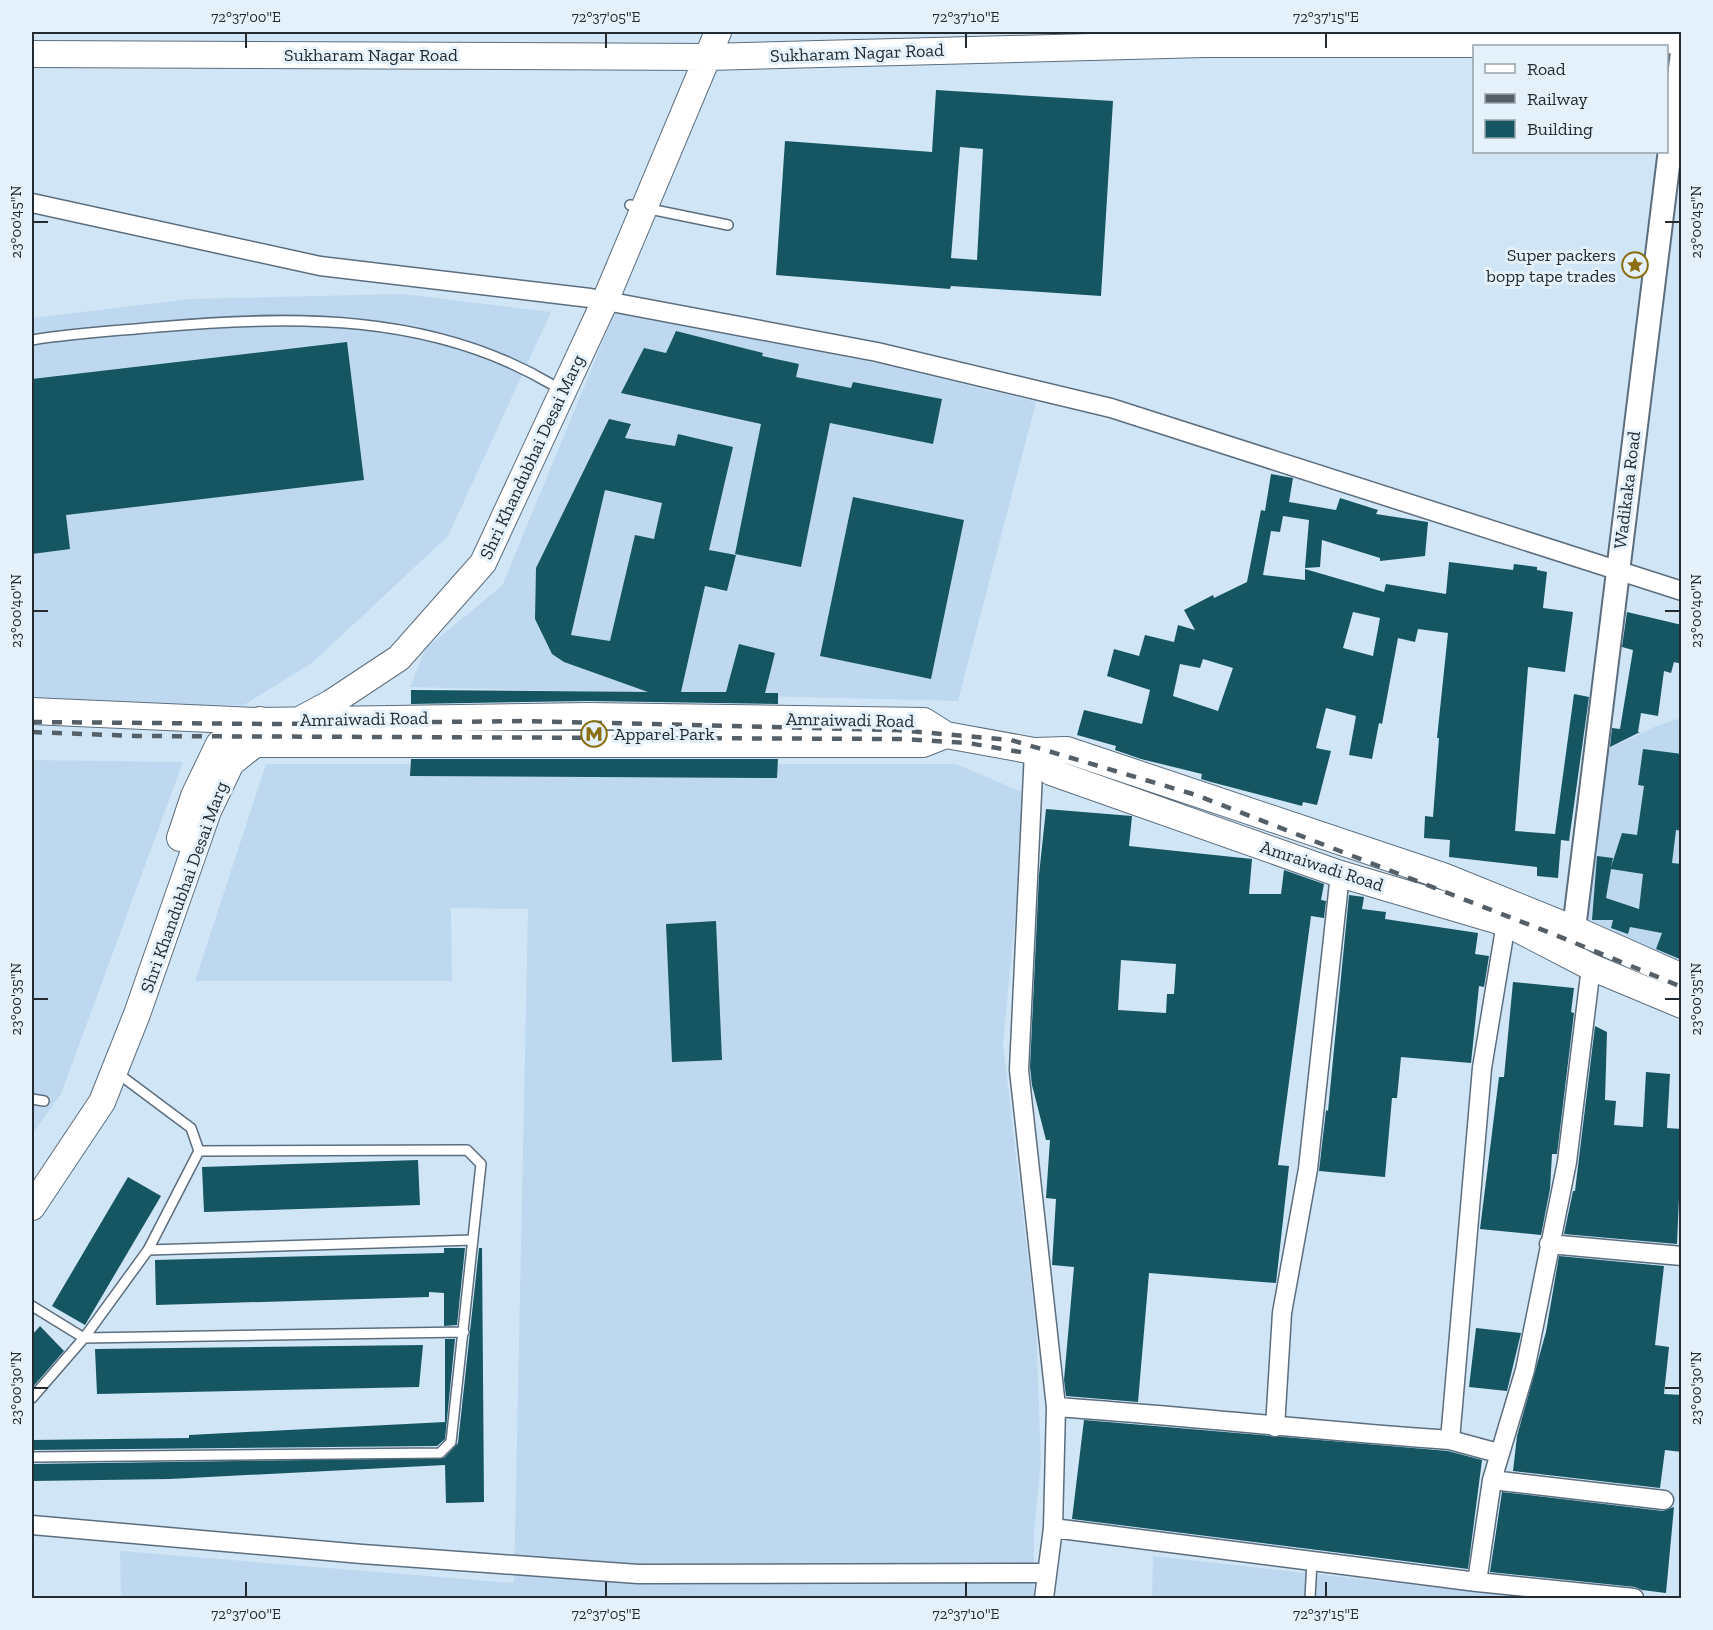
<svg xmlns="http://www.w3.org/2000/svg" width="1713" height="1630" viewBox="0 0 1713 1630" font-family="'Zilla Slab',serif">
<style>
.built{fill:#bed9ef}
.building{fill:#155662;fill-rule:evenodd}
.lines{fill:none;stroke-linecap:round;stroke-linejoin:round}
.service-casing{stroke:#5c6e7d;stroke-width:12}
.minor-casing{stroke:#5c6e7d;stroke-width:21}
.tertiary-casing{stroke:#5c6e7d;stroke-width:26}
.secondary-casing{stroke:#5c6e7d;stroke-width:28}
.service{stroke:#fff;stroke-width:9}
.minor{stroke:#fff;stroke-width:18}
.tertiary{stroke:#fff;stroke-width:22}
.secondary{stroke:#fff;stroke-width:26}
.rail{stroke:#545f68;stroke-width:4.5;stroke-dasharray:10 10;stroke-linecap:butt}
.ticks{fill:none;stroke:#232b31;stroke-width:2}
.labels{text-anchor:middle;stroke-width:6;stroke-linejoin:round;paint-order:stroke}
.street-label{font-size:18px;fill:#232b31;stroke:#e4f1fb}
.poi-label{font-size:18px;fill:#232b31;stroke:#e4f1fb;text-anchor:end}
.neatline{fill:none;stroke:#232b31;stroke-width:2}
.ticks-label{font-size:15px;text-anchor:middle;fill:#232b31}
</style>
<rect width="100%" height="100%" fill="#d0e5f6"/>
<path class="built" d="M402 294 551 312 448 536 312 663 244 705 32 706V318L191 299Z
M615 312 881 364 1036 402 958 701 410 687 426 648 502 586Z
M1681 718V971L1580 926 1599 753 1659 725Z
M32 760 183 762 61 1094 32 1134Z
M266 764H956L1027 794 1003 1044 1036 1326 1041 1462 1034 1530V1598H121L120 1551 514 1583 528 909 451 908 452 981H195Z
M1153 1556 1530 1598H1152Z"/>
<path class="building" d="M936 90 1113 101 1101 296 951 286 950 289 776 275 785 141 932 152ZM960 147 983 149 977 260 951 258Z
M676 331 763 353 762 356 799 364 796 377 851 388 853 382 942 399 933 444 830 423 801 567 735 554 761 424 621 393 644 348 666 353Z
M347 342 364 480 66 515 70 549 32 554V379Z
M609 419 631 424 625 438 675 446 678 434 733 447 709 550 736 555 727 591 705 586 681 692H726L739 644 775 653 765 693H778V704L588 701 411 704V690L648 692 564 662 552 654 535 619 536 568ZM605 490 662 503 654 539 635 535 610 641 571 635Z
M1271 474 1293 478 1289 502 1336 510 1340 498 1378 510 1376 514 1428 522 1425 556 1380 561V558L1322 540 1320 567 1305 568 1309 520 1283 516 1280 532 1271 531 1263 575 1305 580V569L1384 592 1386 584 1446 594 1449 562 1513 570 1514 564 1537 567V570L1547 572 1543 608 1573 612 1565 672 1528 667 1515 831 1555 834 1574 694 1589 697 1569 841 1561 840 1558 878 1537 876V867L1449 857 1450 840 1424 838 1425 816 1433 817 1439 738H1437L1448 633 1418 629 1415 642 1398 638 1382 724 1379 723 1372 759 1349 755 1356 716 1326 708 1316 748 1331 751 1317 805 1303 802 1302 806 1211 782 1201 779 1202 774 1141 759 1115 750 1116 746 1077 735 1084 710 1142 724 1150 690 1107 676 1114 649 1139 656 1145 635 1174 642 1178 625 1195 630 1184 610 1213 595 1214 598 1247 582 1261 510 1265 511ZM1353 612 1380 618 1373 656 1343 648ZM1203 659 1233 668 1218 711 1173 696 1180 664 1200 668Z
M853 497 964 520 931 679 820 656Z
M1627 612 1682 625V664L1674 662 1671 673 1664 671 1658 716 1641 713 1638 732H1640L1610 747 1612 728 1620 729 1633 650 1622 647Z
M1643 749 1682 754V831L1676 830 1672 863 1682 864V960L1656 949 1662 933 1630 927 1628 934 1611 928 1613 920H1592L1597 856 1613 858 1611 867 1622 833 1637 835 1644 786 1638 785ZM1611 869 1643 874 1639 909 1606 898Z
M411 759H778L777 778 410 776Z
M1046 809 1132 816 1129 846 1252 859 1249 894H1281L1284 870 1324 884 1321 900 1326 901 1324 918 1311 916 1278 1165 1289 1166 1276 1283 1149 1273 1138 1402 1066 1396 1064 1380 1074 1267 1052 1265 1056 1199 1046 1198 1050 1140H1046L1032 1085 1030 1067 1039 875ZM1121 960 1176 964 1174 994H1167L1166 1013 1118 1010Z
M1349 895 1364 897 1362 909 1386 912 1385 919 1478 933 1475 954 1489 956 1484 987 1479 986 1471 1063 1401 1057 1397 1098H1392L1385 1177 1319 1171 1326 1110 1328 1111Z
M716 921 722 1060 672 1062 666 924Z
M1513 982 1574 988 1571 1012 1574 1013 1557 1154H1552L1550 1189 1541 1235 1480 1229 1499 1077H1504Z
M1595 1026 1607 1032 1605 1100 1616 1101 1614 1125 1643 1127 1646 1072 1670 1074 1667 1128 1682 1129 1677 1244 1564 1234 1573 1191H1575Z
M418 1160 420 1205 204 1212 202 1167Z
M128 1177 161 1196 85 1325 52 1306Z
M444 1248H465L457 1325 444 1326V1293L429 1292V1297L156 1305 155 1260 444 1253Z
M479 1248H482L484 1502 446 1503 445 1465 170 1479 32 1481V1464L444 1458 458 1443Z
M1559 1256 1664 1266 1655 1345 1669 1347 1664 1394 1682 1395V1452L1665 1450 1660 1488 1513 1471 1517 1436 1546 1332Z
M40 1326 64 1351 32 1388V1335Z
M1476 1328 1521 1333 1507 1391 1469 1387Z
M445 1339H455L445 1439 437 1446 32 1450V1440L189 1438V1435L445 1422Z
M423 1345 419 1387 97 1394 95 1349Z
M1084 1420 1448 1451 1482 1460 1468 1569 1072 1519Z
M1502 1492 1663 1511 1674 1507 1666 1593 1642 1590 1635 1587 1490 1572Z"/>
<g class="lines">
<g class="service-casing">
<path id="service" d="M630 205 728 225
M32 340C74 333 116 331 158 327 293 315 431 313 551 384
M32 1099 44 1101
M148 1250 473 1240
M32 1306 84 1338 464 1332
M32 1398 84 1338 148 1250 199 1151 191 1128 116 1072
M32 1457 440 1453 451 1442 481 1164 467 1150 199 1151
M1310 1598 1312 1561"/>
</g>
<g class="minor-casing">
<path id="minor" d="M32 203 320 266 590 298 877 352 1111 408 1682 591
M1034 751 1019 1070 1056 1407 1053 1528 1044 1598
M1591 967 1567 1162 1525 1370 1492 1480 1477 1582 1634 1598
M1549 1244 1682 1256
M1056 1407C1188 1416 1318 1431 1450 1440L1482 1068 1506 923
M1275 1427 1282 1313 1308 1169 1340 874
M1450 1440 1498 1453
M1492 1480 1664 1500
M32 1525 362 1554 638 1574 1046 1573
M1053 1528 1477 1582"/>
</g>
<g class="tertiary-casing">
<path id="tertiary" d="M1574 929 1682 52"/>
</g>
<g class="secondary-casing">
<path id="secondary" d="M32 54 708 57 1204 44H1467L1682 40
M32 711 258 721 588 716 924 721 946 735 1034 751 1067 750 1443 876 1574 929 1682 977
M256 744H923L946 735
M1034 751 1051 772 1340 874 1506 923 1591 967 1682 1005
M180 838 194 796 219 744 260 720
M32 1207 102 1102 137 1014 208 811 231 763 255 744 331 703 399 658 483 563 605 301 718 32"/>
</g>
<use href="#service" class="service"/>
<use href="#minor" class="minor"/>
<use href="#tertiary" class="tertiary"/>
<use href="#secondary" class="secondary"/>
<path class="rail" d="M32 722 276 724 524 721 897 730 1011 740 1196 795 1553 934 1682 987
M32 732 136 736 902 739 968 743 1026 753"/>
</g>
<path class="ticks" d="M246 33V48M606 33V48M966 33V48M1326 33V48M33 222H48M1665 222H1680M33 611H48M1665 611H1680M33 999H48M1665 999H1680M33 1388H48M1665 1388H1680M246 1582V1597M606 1582V1597M966 1582V1597M1326 1582V1597"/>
<defs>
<g id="sight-ring" transform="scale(1.35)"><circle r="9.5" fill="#e4f1fb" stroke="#8a6e0f" stroke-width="1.5"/><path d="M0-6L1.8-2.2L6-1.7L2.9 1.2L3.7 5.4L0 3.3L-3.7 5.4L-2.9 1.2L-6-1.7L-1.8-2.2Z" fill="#8a6e0f"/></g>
<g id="metro-ring" transform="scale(1.35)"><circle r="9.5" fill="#e4f1fb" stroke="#8a6e0f" stroke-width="1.5"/><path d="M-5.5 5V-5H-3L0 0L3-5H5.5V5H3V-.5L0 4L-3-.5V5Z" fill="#8a6e0f"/></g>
</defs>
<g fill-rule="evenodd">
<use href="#sight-ring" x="1635" y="265"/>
<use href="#metro-ring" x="594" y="734"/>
</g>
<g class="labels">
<g class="street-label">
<text transform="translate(857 53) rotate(-2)" y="6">Sukharam Nagar Road</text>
<text x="371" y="61">Sukharam Nagar Road</text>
<text transform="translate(532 457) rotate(-65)" y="6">Shri Khandubhai Desai Marg</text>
<text transform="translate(1627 490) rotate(-83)" y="6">Wadikaka Road</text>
<text transform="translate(364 719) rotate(-1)" y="6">Amraiwadi Road</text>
<text transform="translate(850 720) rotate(1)" y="6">Amraiwadi Road</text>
<text transform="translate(1322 866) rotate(18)" y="6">Amraiwadi Road</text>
<text transform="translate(184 887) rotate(-70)" y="6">Shri Khandubhai Desai Marg</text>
</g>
<g class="poi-label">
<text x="1616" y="261">Super packers<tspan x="1616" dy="21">bopp tape trades</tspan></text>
<text x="614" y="740" text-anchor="start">Apparel Park</text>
</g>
</g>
<rect width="1713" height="1630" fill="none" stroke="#e4f1fb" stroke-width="66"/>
<rect x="1473" y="45" width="195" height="108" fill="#e4f1fb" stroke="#97a2aa" stroke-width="1.5"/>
<rect x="1485" y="64" width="30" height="9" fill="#ffffff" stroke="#97a2aa" stroke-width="1.5"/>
<text x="1527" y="75" font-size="18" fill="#232b31">Road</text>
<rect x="1485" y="94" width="30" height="9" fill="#545f68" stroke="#97a2aa" stroke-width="1.5"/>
<text x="1527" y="105" font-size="18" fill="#232b31">Railway</text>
<rect x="1485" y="120" width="30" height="18" fill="#155662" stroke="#97a2aa" stroke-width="1.5"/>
<text x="1527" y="135" font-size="18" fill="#232b31">Building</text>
<rect x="33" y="33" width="1647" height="1564" class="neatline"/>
<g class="ticks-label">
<text x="246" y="22">72°37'00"E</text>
<text x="606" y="22">72°37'05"E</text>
<text x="966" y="22">72°37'10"E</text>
<text x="1326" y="22">72°37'15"E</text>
<text transform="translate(16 222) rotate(-90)" y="5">23°00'45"N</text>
<text transform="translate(1696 222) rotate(-90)" y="5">23°00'45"N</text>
<text transform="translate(16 611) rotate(-90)" y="5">23°00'40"N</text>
<text transform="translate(1696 611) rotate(-90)" y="5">23°00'40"N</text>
<text transform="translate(16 999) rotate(-90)" y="5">23°00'35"N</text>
<text transform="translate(1696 999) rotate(-90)" y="5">23°00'35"N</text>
<text transform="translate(16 1388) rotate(-90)" y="5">23°00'30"N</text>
<text transform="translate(1696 1388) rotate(-90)" y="5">23°00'30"N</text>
<text x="246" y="1619">72°37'00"E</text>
<text x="606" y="1619">72°37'05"E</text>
<text x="966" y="1619">72°37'10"E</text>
<text x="1326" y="1619">72°37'15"E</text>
</g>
</svg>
